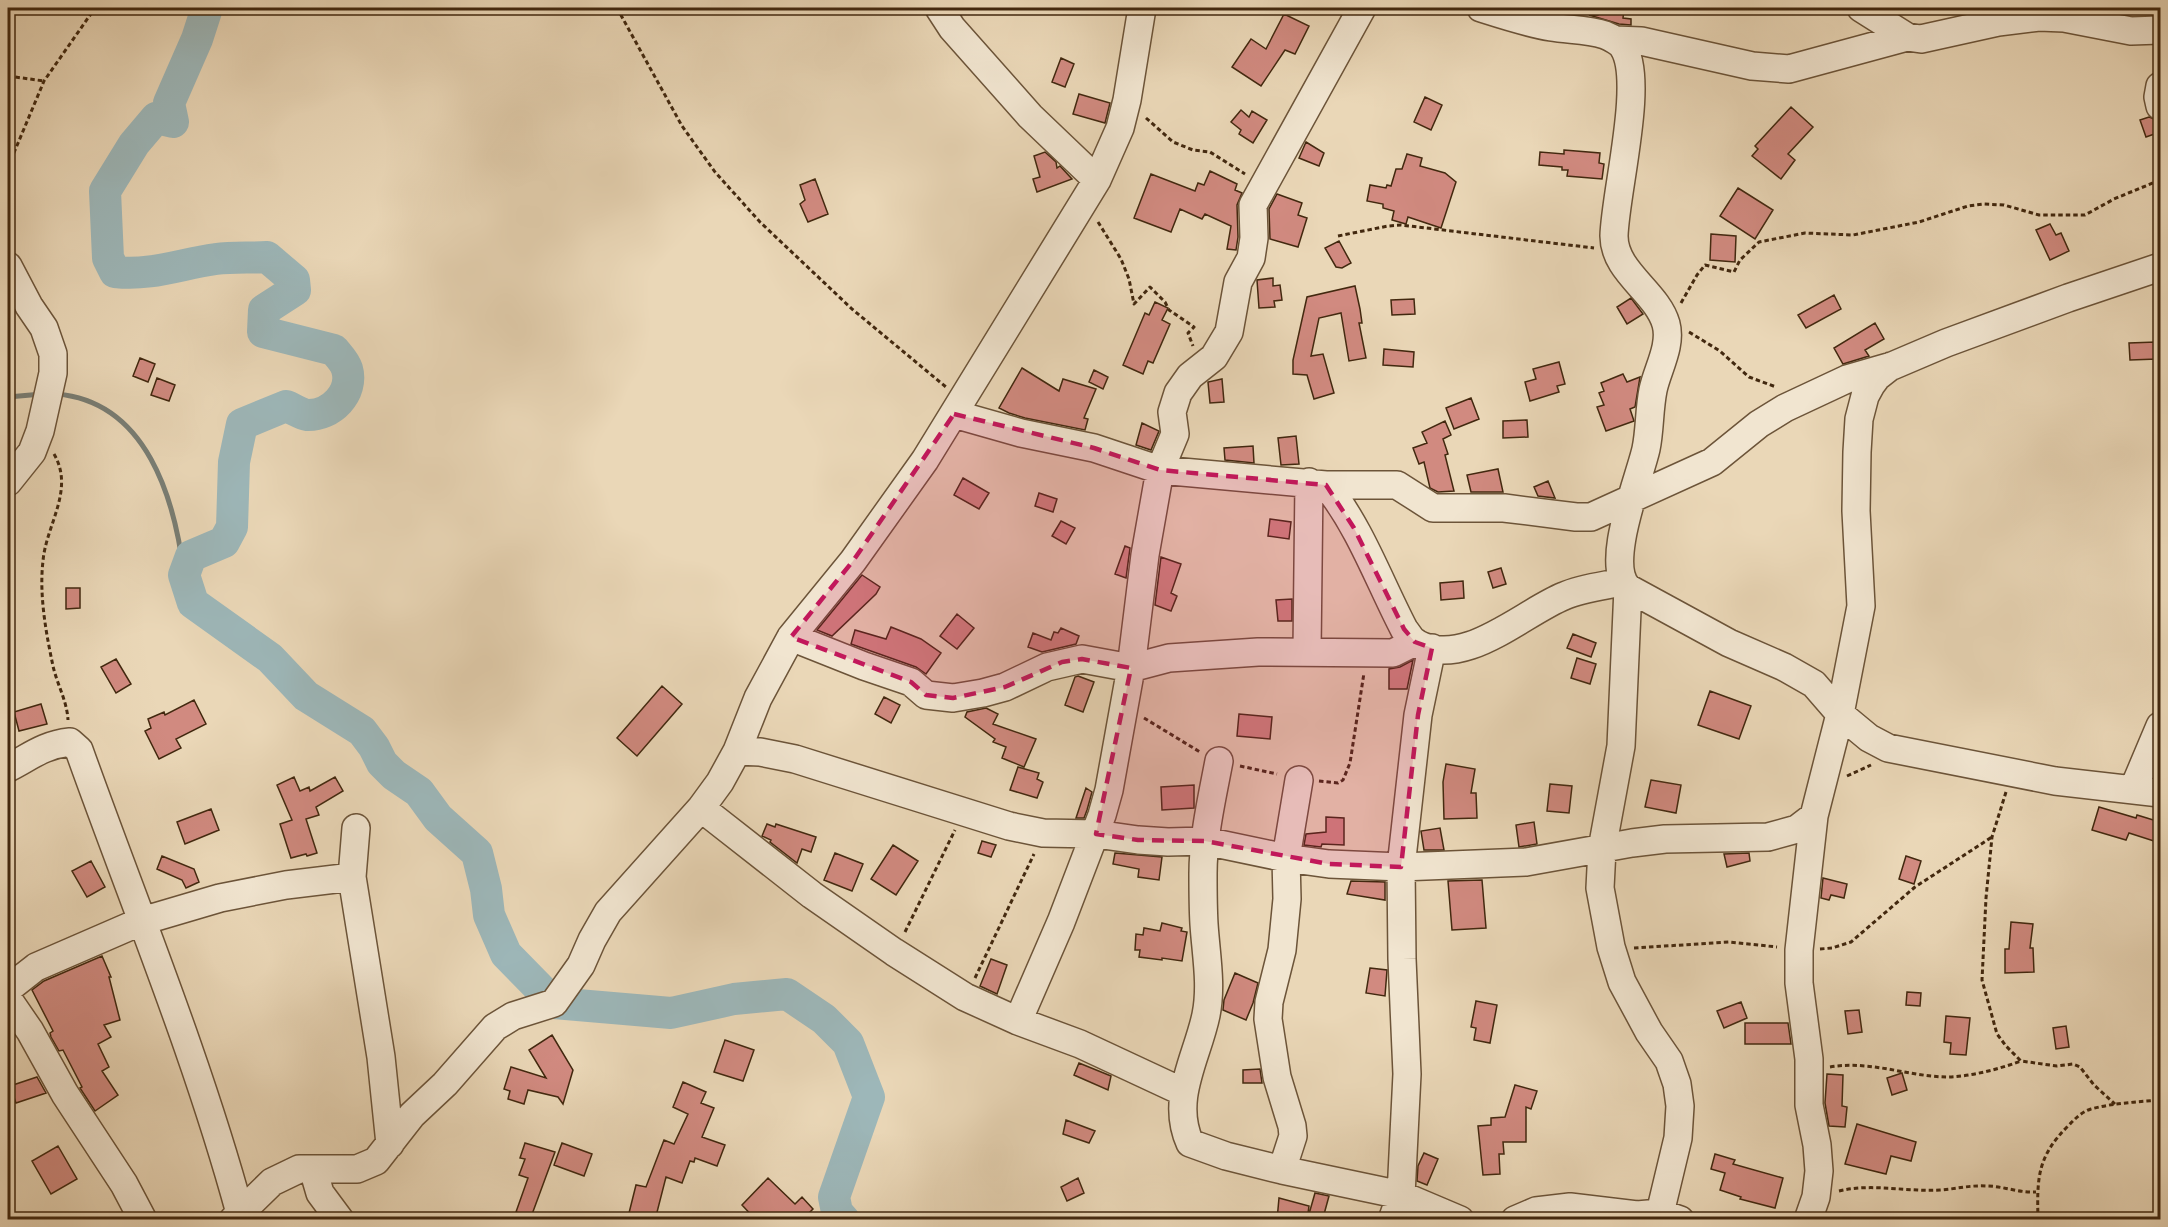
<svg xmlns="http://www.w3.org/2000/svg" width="2168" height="1227" viewBox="0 0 2168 1227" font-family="Vollkorn,serif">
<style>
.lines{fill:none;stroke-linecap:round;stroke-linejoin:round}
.stream{stroke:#797e75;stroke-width:5}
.river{stroke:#9db7b9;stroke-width:32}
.building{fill:#d18a80;stroke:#42280f;stroke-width:1.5}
.minor-casing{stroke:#6c5439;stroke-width:30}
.path{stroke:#42280f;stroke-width:3;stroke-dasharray:4.5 3;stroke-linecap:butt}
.minor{stroke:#f1e5d0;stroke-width:27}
.marked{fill:#c2185b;fill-opacity:0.2;stroke:#c2185b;stroke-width:4.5;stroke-dasharray:12 8;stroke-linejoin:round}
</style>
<rect width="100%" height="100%" fill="#ead7b7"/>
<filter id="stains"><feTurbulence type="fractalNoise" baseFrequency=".00333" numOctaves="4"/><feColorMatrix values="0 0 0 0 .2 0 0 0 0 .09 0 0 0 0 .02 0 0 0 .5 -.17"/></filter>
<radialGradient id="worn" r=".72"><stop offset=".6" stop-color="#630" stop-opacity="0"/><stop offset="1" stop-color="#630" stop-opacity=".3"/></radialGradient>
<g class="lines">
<path class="stream" d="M57 394C147 402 175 499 184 575
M8 397 42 394"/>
<path class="river" d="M207 8 197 39 169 103 173 122 156 118 134 144 105 191 108 258 115 272C152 276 180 264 216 259 232 257 250 258 267 257L294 280 295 290 264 310 263 332 334 350C339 356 345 362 347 369 354 393 331 416 307 415 301 414 292 408 286 406L242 424 234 462 232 527 224 542 191 556 184 575 193 603 270 658 306 696 362 731 374 747 382 763 394 775 419 792 438 818 477 853 486 889 489 915 506 954 554 1003 671 1013 734 999 787 994 824 1019 848 1043 869 1097 834 1197 837 1212 844 1220"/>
</g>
<path class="building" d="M1599 8 1624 10 1623 18 1631 19V25L1619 24 1589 15H1598Z
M1284 14 1309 26 1295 54 1285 50 1261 86 1232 67 1251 39 1266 49Z
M1061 58 1074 64 1065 87 1052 82Z
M1079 94 1110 103 1105 123 1073 114Z
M1425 97 1442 105 1431 130 1414 122Z
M1791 107 1813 127 1788 154 1795 160 1781 179 1752 156 1758 149 1755 146Z
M1241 110 1249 117 1252 111 1267 120 1253 143 1239 134 1241 130 1231 122Z
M2149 117 2160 121V132L2146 137 2140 120Z
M1306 142 1324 153 1319 166 1299 158Z
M1564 150 1600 153 1599 163 1604 164 1602 179 1567 176 1568 170H1562V167L1539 165 1540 152 1564 154Z
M1045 152 1056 162 1057 168 1060 166 1072 179 1037 192 1033 179 1040 177 1034 156Z
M1407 154 1422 158 1420 166 1445 173 1456 182 1441 228 1408 217 1406 224 1392 220 1394 211 1383 208V204L1367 201 1370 185 1386 188 1387 185 1391 186 1396 169H1402Z
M1210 171 1237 184 1235 190 1242 193 1237 205 1238 237 1236 250 1227 249 1231 226 1205 214 1202 219 1180 209 1171 232 1134 218 1151 174 1195 191 1198 183 1204 185Z
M815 179 828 214 808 222 800 204 805 200 800 185Z
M1738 188 1773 210 1755 239 1720 216Z
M1277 194 1302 203 1298 215 1307 218 1298 247 1270 239 1269 209Z
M2050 224 2056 235 2061 233 2069 251 2050 260 2036 230Z
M1711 234 1736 236 1735 262 1710 260Z
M1339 241 1351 263 1342 268 1336 267 1325 248Z
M1273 278V286L1280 285 1282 300 1274 301 1275 307 1259 308 1257 280Z
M1355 286 1360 309 1362 323H1359L1366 358 1349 361 1341 313 1319 318 1311 356 1323 354 1334 393 1314 399 1307 375 1293 374V360L1307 297Z
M1834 295 1841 309 1806 328 1798 315Z
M1631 298 1643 314 1627 324 1617 307Z
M1414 299 1415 314 1392 315 1391 300Z
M1155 302 1168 308 1162 320 1170 324 1153 363 1148 361 1143 374 1123 365 1145 313 1149 315Z
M1875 323 1884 339 1865 350 1869 356 1843 364 1834 348Z
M2156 342 2157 359 2130 360 2129 343Z
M1384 349 1414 352 1413 367 1383 365Z
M140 358 155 364 148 382 133 376Z
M1559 362 1565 384 1557 386 1559 392 1530 401 1525 382 1536 379 1533 369Z
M1022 368 1059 391 1063 379 1096 389 1084 418 1088 419 1085 430 1025 418 1009 413 999 408Z
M1094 370 1108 377 1103 389 1089 382Z
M1623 374 1627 382 1640 377 1635 407 1630 409 1634 421 1606 431 1597 407 1604 405 1599 393 1604 391 1601 383Z
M157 378 175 385 169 401 151 395Z
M1222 379 1224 402 1210 403 1208 382Z
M1471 398 1479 419 1454 429 1446 408Z
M1527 420 1528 437 1503 438V421Z
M1445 421 1451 435 1443 439 1448 454 1445 455 1454 491 1438 492 1430 488 1424 462 1419 464 1413 448 1427 443 1422 432Z
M1142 423 1159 431 1151 450 1136 445Z
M1296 436 1299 464 1281 465 1278 438Z
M1253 446 1254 463 1225 460 1224 448Z
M1498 469 1503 492H1471L1467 475Z
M963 478 989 493 979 509 954 495Z
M1548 481 1555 498 1538 496 1534 487Z
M1039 493 1057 499 1053 512 1035 506Z
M1270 519 1291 522 1289 539 1268 536Z
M1061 521 1075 528 1066 544 1052 536Z
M1125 546 1130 548 1126 578 1115 574Z
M1161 557 1181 564 1171 593 1177 596 1171 611 1155 605Z
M1501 568 1506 584 1493 588 1488 572Z
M862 575 880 587 876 594 832 636 817 630Z
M1463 581 1464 598 1441 600 1440 583Z
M66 588H80V608L66 609Z
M1292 599V621H1278L1276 600Z
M957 614 974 628 957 649 940 636Z
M891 627 921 639 941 653 926 674 916 667 851 644 855 630 886 639Z
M1061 628 1079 636 1076 644 1042 652 1028 647 1033 633 1051 640 1054 632 1058 633Z
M1573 634 1596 643 1591 657 1567 648Z
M1577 658 1596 664 1590 684 1571 678Z
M116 659 131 684 116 693 101 667Z
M1413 660 1407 689H1389V669L1400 667Z
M1078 676 1094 682 1083 712 1065 705 1075 677Z
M662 686 682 704 637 756 617 738Z
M1710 691 1751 706 1739 739 1698 725Z
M884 697 900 705 891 723 875 714Z
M194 700 206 724 176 739 181 748 159 759 145 731 151 728 148 719 164 712 165 715Z
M41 704 47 724 19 731 14 712Z
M986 708 998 714 993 724 1036 739 1024 767 1002 758 1006 747 993 742 995 739 965 717 967 712Z
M1239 714 1272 717 1270 739 1237 736Z
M1446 764 1475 769 1471 793H1476L1477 818 1444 819 1443 782Z
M1018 767 1039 773 1037 779 1043 782 1037 798 1010 790Z
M294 777 300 791 309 787 310 791 335 777 343 791 316 807 319 815 306 819 317 853 307 856 306 854 291 858 280 824 292 820 277 785Z
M1651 780 1681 785 1676 813 1645 807Z
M1550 784 1572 786 1569 813 1547 811Z
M1194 785V808L1162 810 1161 787Z
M1086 788 1092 792 1087 810 1084 818H1076Z
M2099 807 2136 818 2137 815 2160 822V843L2129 833 2126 840 2092 830Z
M211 809 219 830 185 844 177 822Z
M1326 817 1344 818V845L1322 844 1321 847 1304 845 1306 834 1326 832Z
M1534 822 1537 844 1519 847 1516 825Z
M767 824 775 827 776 824 816 837 811 852 802 849 797 863 770 842 771 840 762 836Z
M1440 828 1444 850H1424L1421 831Z
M982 841 996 845 991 857 978 853Z
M893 845 918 861 896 895 871 879Z
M835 853 863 864 852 891 824 880Z
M1115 853 1162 857 1159 880 1138 877 1139 869 1113 864Z
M1749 853 1750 861 1727 867 1724 854Z
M162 856 194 869 199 882 186 888 182 880 157 869Z
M1906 856 1921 861 1914 884 1899 879Z
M91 861 105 887 87 897 72 871Z
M1823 878 1847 884 1844 898 1831 895 1829 900 1821 898Z
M1482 880 1486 928 1452 930 1448 881Z
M1351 881 1385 882V900L1347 894Z
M2011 922 2033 924 2030 948H2033L2034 972 2005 973V949H2009Z
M1162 923 1182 928 1181 931 1187 932 1182 961 1162 958V960L1139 957 1140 950H1135L1136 934 1143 935 1144 928 1160 931Z
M102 956 111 977H109L120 1020 104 1025 111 1037 98 1044 109 1067 102 1071 118 1095 95 1111 80 1088 82 1087 63 1050 59 1051 51 1037 50 1033 53 1031 32 990 44 981Z
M991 959 1007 965 997 994 980 986Z
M1370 968 1387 970 1385 996 1366 993Z
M1235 973 1258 983 1253 1003 1246 1020 1223 1010 1224 1000Z
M1907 992 1921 993 1920 1006 1906 1005Z
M1476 1001 1497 1005 1490 1043 1474 1040 1476 1028 1471 1027Z
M1741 1002 1747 1018 1724 1028 1717 1011Z
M1859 1010 1862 1032 1848 1034 1845 1011Z
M1946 1016 1970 1018 1966 1055 1950 1054 1951 1043 1944 1042Z
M1745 1023H1788L1791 1044H1745Z
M2066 1026 2069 1047 2056 1049 2053 1028Z
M552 1035 573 1070 563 1104 558 1097 528 1090 524 1104 508 1099 510 1091 504 1089 511 1067 546 1078 529 1050Z
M725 1040 754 1050 743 1081 714 1072Z
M1079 1063 1111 1076 1108 1090 1074 1075Z
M1260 1069 1262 1083H1243V1070Z
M1902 1073 1907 1090 1892 1095 1887 1078Z
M1827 1074 1843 1075 1842 1106 1847 1107 1845 1127 1829 1126 1825 1103Z
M37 1077 46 1093 16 1103 10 1086Z
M683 1082 706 1092 701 1103 714 1108 702 1137 725 1145 717 1166 695 1158 694 1162 690 1161 682 1183 666 1177 655 1220 629 1213 636 1185 646 1187 664 1140 674 1144 688 1114 673 1107Z
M1515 1085 1537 1091 1531 1109 1526 1107V1142H1503L1504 1154H1499L1500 1174 1483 1175 1478 1126 1491 1125V1118L1505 1117Z
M1066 1120 1095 1131 1089 1143 1063 1134Z
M1857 1124 1916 1142 1911 1161 1891 1156 1886 1174 1845 1164Z
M525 1143 555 1152 531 1217 516 1212 528 1178 519 1175 525 1159 520 1158Z
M562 1143 592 1154 584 1176 554 1165Z
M58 1146 77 1179 51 1194 32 1161Z
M1424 1153 1438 1159 1427 1185 1417 1181 1418 1166Z
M1715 1154 1735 1160 1733 1164 1783 1178 1775 1208 1740 1199 1741 1197 1720 1190 1725 1173 1711 1169Z
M768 1178 795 1204 802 1197 813 1209 806 1216 810 1220H756L742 1205Z
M1078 1178 1084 1193 1067 1201 1061 1187Z
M1315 1193 1329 1196 1323 1218 1309 1214Z
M1279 1198 1309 1206 1307 1220H1277Z"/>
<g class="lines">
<g class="minor-casing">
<path id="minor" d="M939 8 952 28 1030 116 1097 180
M1481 8C1503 15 1527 23 1551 27 1568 30 1588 29 1605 35 1610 37 1620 42 1623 47 1645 80 1615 193 1614 236 1614 272 1657 292 1666 324 1672 346 1657 370 1653 390 1649 410 1650 430 1646 449 1639 480 1604 564 1628 588L1729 643 1784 667 1814 684 1840 714 1869 738 1888 748 2055 781 2160 793
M1861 8 1907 37 1921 39 1998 22 2039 17 2064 18 2131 31 2160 30
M1615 40 1641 41 1752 66 1789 69 1907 37
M2160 86 2158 97 2160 106
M8 266 29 306 44 328 53 354V373L40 431 32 452 8 482
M954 414 1021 433 1094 448 1160 470 1326 485C1360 527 1379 581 1404 629 1408 634 1411 640 1416 643 1464 670 1522 613 1564 596 1582 588 1603 586 1622 582
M1326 485H1397L1433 508H1504L1576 517H1591L1712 462 1759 424 1785 408 1847 379 1892 366 1946 343 2068 298 2160 267
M1628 588 1621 746 1602 849 1600 888 1611 947 1622 982 1649 1032 1669 1061 1677 1084 1680 1106 1678 1138 1660 1213
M791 637 864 666 911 682 926 695 953 698 983 693 1005 687 1047 667 1082 659 1131 668 1169 658 1258 652 1393 653 1415 642
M1307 651 1309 482
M737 751 760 752 795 759 1009 826 1043 833 1096 834 1138 840 1168 842 1205 841 1286 858 1329 864 1401 867 1526 862 1632 843 1665 839 1768 837 1797 829 1814 816
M1219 761C1212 798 1203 836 1203 874 1203 890 1203 907 1204 924 1206 955 1212 985 1206 1015 1197 1058 1170 1099 1190 1143L1226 1156 1282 1170 1401 1195 1460 1220
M8 768C30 757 43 745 70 742L79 750C134 904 197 1055 240 1213
M2133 790 2160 726
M701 808 812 895 894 952 965 997 1018 1021 1080 1044 1183 1092
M356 828 352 877 381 1057 390 1144
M8 989 36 967 142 921 220 898 286 885 352 877
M8 999 30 1031 65 1094 124 1184 143 1220
M1018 1021 1061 922 1102 815 1109 790 1131 668 1145 555 1160 470 1175 434 1172 412 1178 393 1190 376 1214 357 1229 332 1238 282 1251 258 1254 238 1253 205 1362 8
M313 1169 320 1193 340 1220
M1282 1170 1293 1136 1292 1126 1277 1077 1268 1019 1269 1002 1282 950 1287 899 1286 858 1299 780
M233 1220 272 1182 299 1169H357L376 1161 412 1115 445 1084 495 1027 513 1016 554 1003 581 965 592 940 608 912 701 808 720 782 737 751 758 698 791 637 853 561 925 460 1097 180 1120 128 1127 100 1142 8
M1392 1220 1401 1195 1407 1074 1402 959 1401 867 1418 715 1432 648
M1515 1220 1536 1211 1570 1207 1637 1215 1660 1213 1680 1220
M1808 1220 1816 1197 1819 1171 1817 1145 1809 1105V1059L1799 983V950L1814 816 1840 714 1861 606 1856 511 1857 452 1859 419 1865 396 1871 385 1877 377 1891 366"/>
</g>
<path class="path" d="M617 8 682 126 715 172 760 222 852 309 946 387
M8 76 44 81
M1146 118 1173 142 1193 150 1210 152 1245 174
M8 167 44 81 95 8
M1098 222 1121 259 1129 279 1134 304 1150 287 1165 302 1169 310 1194 327 1188 333 1193 346
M1338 236 1388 226 1401 225 1594 248
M1681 303 1697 275 1705 265 1734 272 1740 260 1759 242 1805 233 1853 235 1919 222 1968 206 1984 204 2004 205 2039 215H2085L2114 199 2160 180
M1689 332 1720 351 1749 377 1776 387
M54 454C75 490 46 525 43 561 39 595 46 633 53 666 57 684 67 701 68 720
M1144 718 1200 752
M1240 766 1277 774
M1847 776 1871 765
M1319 781 1338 783 1343 780 1350 763 1364 673
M2006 792 1992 837 1986 898 1982 980 1997 1034 2006 1046 2021 1061 2057 1066 2073 1064 2080 1067 2094 1085 2115 1104
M905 932 955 830
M1634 948 1729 942 1777 947
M1820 949 1832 948 1851 942 1915 887 1992 837
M975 978 1034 854
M1830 1067C1872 1060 1908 1077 1949 1077 1973 1076 1999 1069 2021 1061
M1839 1191C1872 1183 1906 1192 1940 1190 1956 1189 1970 1185 1986 1186 2003 1186 2019 1193 2036 1192
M2038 1220C2037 1178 2037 1157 2068 1126 2075 1119 2081 1112 2091 1109 2113 1103 2137 1102 2160 1100"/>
<use href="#minor" class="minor"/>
</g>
<path class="marked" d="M954 414 1094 448 1160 470 1326 485 1354 528 1404 629 1415 642 1432 648 1418 715 1401 867 1329 864 1205 841 1138 840 1096 834 1131 668 1082 659 1062 662 1005 687 953 698 926 695 911 682 791 637 853 561Z"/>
<rect width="2168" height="1227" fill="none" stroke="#ead7b7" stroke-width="30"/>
<rect x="9" y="9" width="2150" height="1209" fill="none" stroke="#42280f" stroke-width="3"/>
<rect x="15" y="15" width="2138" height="1197" fill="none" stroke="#42280f" stroke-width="1.5"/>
<rect width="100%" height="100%" filter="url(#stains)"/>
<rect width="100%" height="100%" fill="url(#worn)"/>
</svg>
